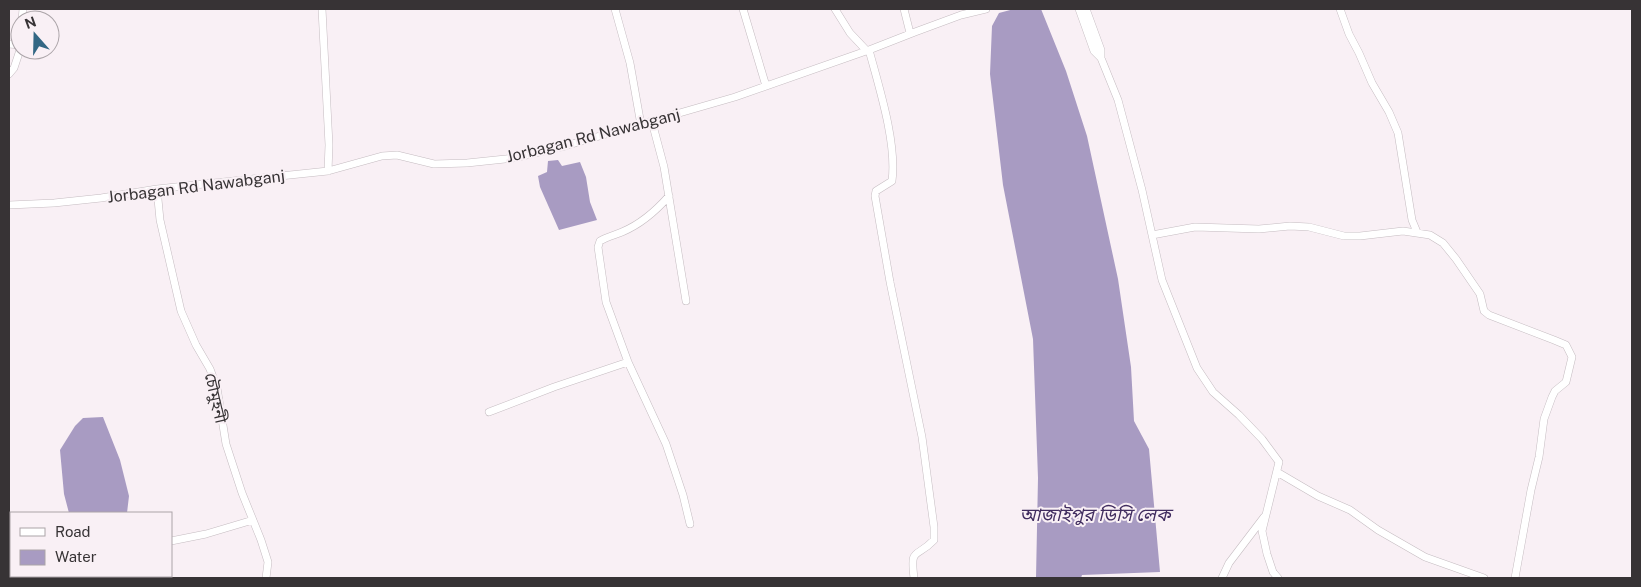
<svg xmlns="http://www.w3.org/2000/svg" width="1641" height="587" viewBox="0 0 1641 587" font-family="'Public Sans','Noto Sans Bengali',sans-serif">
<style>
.water{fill:#a89bc2}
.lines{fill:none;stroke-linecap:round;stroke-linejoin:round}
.minor-casing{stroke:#c5bcc1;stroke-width:8}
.minor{stroke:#fff;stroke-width:7}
.labels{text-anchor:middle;stroke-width:4;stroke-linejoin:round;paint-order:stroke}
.street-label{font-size:16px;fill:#373335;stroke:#f9f0f5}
.water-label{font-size:18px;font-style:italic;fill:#402c5f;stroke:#f9f0f5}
</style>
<rect width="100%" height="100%" fill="#f9f0f5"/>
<path class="water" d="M1014 9H1041L1066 71 1087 136 1118 279 1131 367 1134 421 1149 449 1160 572 1082 575 1081 578H1036L1038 478 1033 339 1003 185 990 74 992 26 999 13Z
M558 160 562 166 580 162 586 177 590 202 597 220 559 230 540 187 538 176 547 172 548 161Z
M103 417 120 460 129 496 127 513H69L64 494 60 450 75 426 83 418Z
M75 576H134L136 578H74Z"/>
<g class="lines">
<g class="minor-casing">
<path id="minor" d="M322 9 329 145 328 171
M615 9 630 63 641 125
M743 9 766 86
M835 9 850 33 867 51
M904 9 910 33
M1079 9 1094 51 1101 58 1118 100 1142 190 1162 280 1197 368 1213 392 1239 415 1262 439 1279 462 1262 531 1267 554 1273 572 1278 578
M1086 9 1101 50V58
M1340 9 1349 34 1359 53 1372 83 1389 112 1398 133 1412 220 1417 232
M22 20 23 9
M9 44 20 45
M869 50C879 87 897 143 892 181L876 191 875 196 890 282 922 437 934 527V540C916 559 910 546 914 578
M9 74 14 68 20 50
M652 122 664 167 686 301
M157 189 160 220 181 311 196 345 210 369 217 388 226 444 242 493 261 540 268 562 266 578
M669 196C655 212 641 224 622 232 615 235 607 237 600 241L598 247 606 302 628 362 666 444 683 495 690 524
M9 205 54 203 101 198 157 189 328 171 382 156 397 155 434 164 467 163 514 158 565 146 735 97 869 50 915 32 961 15 986 9
M1152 235 1195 227 1259 229 1290 226 1309 227 1344 236H1360L1403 231 1430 235 1443 243 1456 259 1480 294 1484 311 1489 315 1554 340 1566 345 1572 357 1566 382 1555 391 1552 397 1544 419 1539 457 1531 490 1515 578
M489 412 554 387 628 362
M1277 472 1318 496 1350 510 1378 530 1425 557 1484 578
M171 541 206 534 253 520
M9 567 11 566
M1222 578 1229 563 1264 517"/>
</g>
<use href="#minor" class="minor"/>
</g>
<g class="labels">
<g class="street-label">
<text transform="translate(593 135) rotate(-14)" y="6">Jorbagan Rd Nawabganj</text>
<text transform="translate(196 186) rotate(-7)" y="6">Jorbagan Rd Nawabganj</text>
<text transform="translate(216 398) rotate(77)" y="6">চৌমুহনী</text>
</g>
<g class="water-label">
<text x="1095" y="521">আজাইপুর ডিসি লেক</text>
</g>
</g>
<rect width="1641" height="587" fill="none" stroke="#373335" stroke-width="20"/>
<rect x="10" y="512" width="162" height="65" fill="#f9f0f5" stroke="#aba4a8"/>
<rect x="20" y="528" width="25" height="8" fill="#ffffff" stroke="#aba4a8"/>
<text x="55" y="537" font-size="15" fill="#373335">Road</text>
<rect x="20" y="550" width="25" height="15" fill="#a89bc2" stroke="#aba4a8"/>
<text x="55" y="562" font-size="15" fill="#373335">Water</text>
<g transform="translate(35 35) rotate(340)"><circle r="24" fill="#f9f0f5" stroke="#aba4a8"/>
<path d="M0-4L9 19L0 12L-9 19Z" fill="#336784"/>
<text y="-8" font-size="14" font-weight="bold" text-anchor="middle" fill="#373335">N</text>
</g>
</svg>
